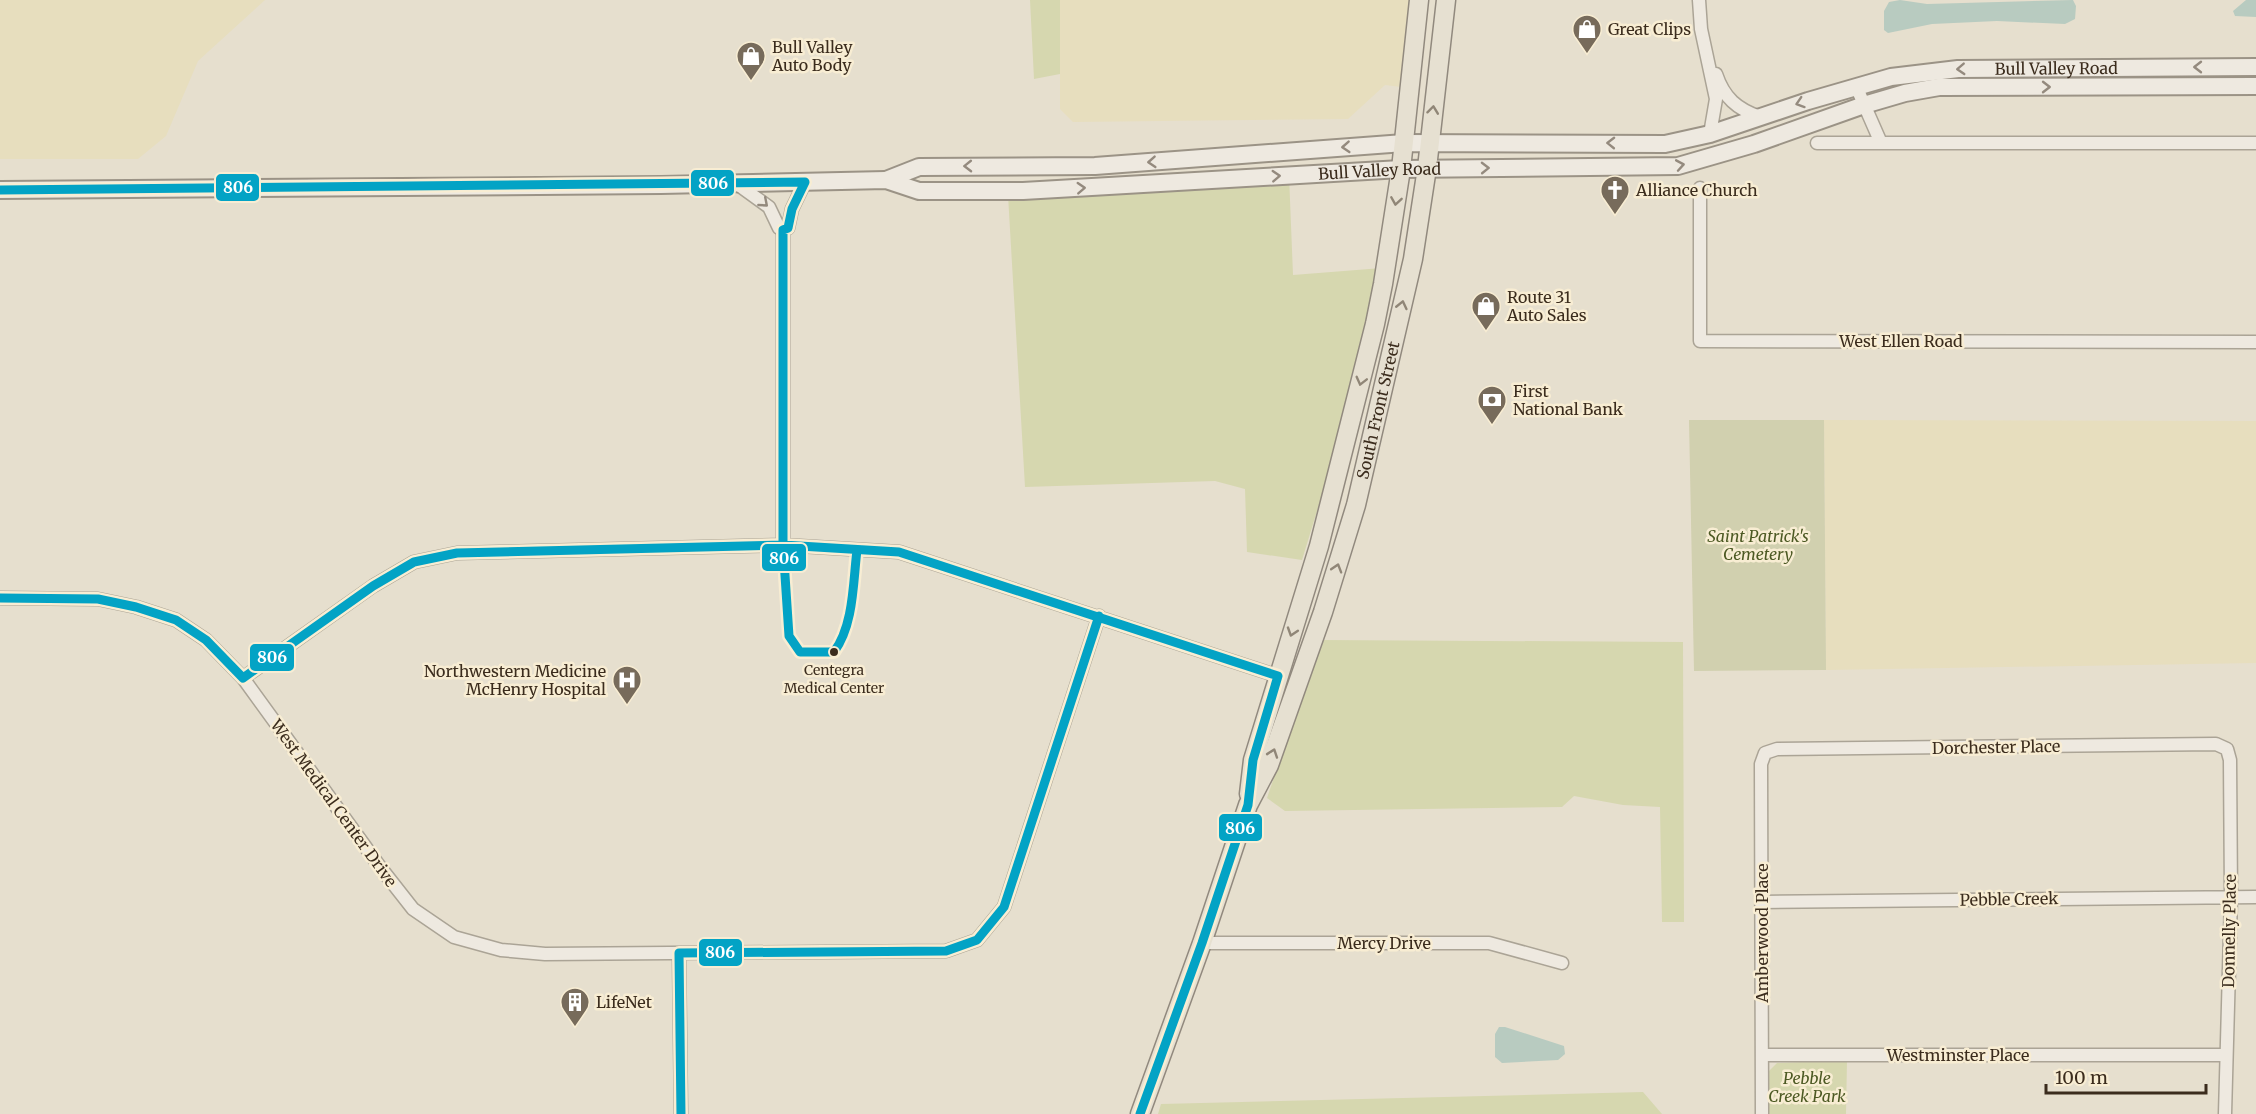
<svg xmlns="http://www.w3.org/2000/svg" width="2256" height="1114" viewBox="0 0 2256 1114" font-family="Merriweather,serif">
<style>
.farmland{fill:#e7debe}
.green{fill:#d6d7af}
.cemetery{fill:#d1d0af}
.water{fill:#b8cbc0}
.lines{fill:none;stroke-linecap:round;stroke-linejoin:round}
.street-casing{stroke:#aba496;stroke-width:15}
.secondary-casing{stroke:#9b9386;stroke-width:20}
.primary-casing{stroke:#91897e;stroke-width:21}
.street{stroke:#eee9e0;stroke-width:12}
.secondary{stroke:#eee9e0;stroke-width:16}
.primary{stroke:#e6e0d1;stroke-width:18}
.bus-1-casing{stroke:#f8edd3;stroke-width:14}
.bus-1{stroke:#03a3c5;stroke-width:9}
.oneway{stroke:#948a7e}
.oneway2{stroke:#908677}
.bus-dot{fill:#3b2c1d;stroke:#f8edd3;stroke-width:2}
.labels{text-anchor:middle;stroke-width:5;stroke-linejoin:round;paint-order:stroke}
.bus-label{font-size:14px;fill:#3b2c1d;stroke:#f8edd3}
.poi-label{font-size:16px;fill:#3b2c1d;stroke:#f8edd3;text-anchor:start}
.street-label{font-size:16px;fill:#3b2c1d;stroke:#f8edd3}
.park-label{font-size:16px;font-style:italic;fill:#4c5923;stroke:#f8edd3}
.line-badge{stroke:#f8edd3;stroke-width:2}
.badge-label{font-size:16px;text-anchor:middle;font-weight:bold;fill:#fff}
</style>
<rect width="100%" height="100%" fill="#e6dfce"/>
<path class="farmland" d="M0 0H265L198 61 166 136 138 159H0Z
M1060 0H1411L1401 87 1385 85 1348 119 1073 122 1060 109Z
M1824 420 2256 421V663L1826 670Z"/>
<path class="green" d="M1030 0H1060V74L1034 79Z
M1289 175 1293 275 1382 268 1369 341 1302 560 1247 552 1245 489 1215 481 1025 487 1008 195Z
M1321 640 1683 642 1684 922H1662L1660 807 1623 805 1574 796 1562 807 1285 811 1267 798Z
M1847 1060 1846 1114H1767L1768 1072 1777 1063Z
M1643 1092 1662 1114H1158L1161 1104Z"/>
<path class="cemetery" d="M1689 420H1824L1826 670 1694 671Z"/>
<path class="water" d="M1900 0 1927 4 2073 0 2076 6 2075 19 2065 24 1997 21 1932 24 1888 33 1884 30V11L1889 2Z
M2246 0H2256V17L2235 16 2233 11Z
M1499 1027H1505L1564 1046 1565 1054 1558 1060 1502 1063 1495 1057V1034Z"/>
<g class="lines">
<g class="street-casing">
<path id="street" d="M1699 0 1701 29 1716 99 1710 134
M1716 74C1724 98 1737 109 1760 117
M1856 86 1881 143H2256
M1817 143H1881
M737 184 769 207 779 228 783 230V545
M1700 188V341L2256 342
M783 230 788 228 792 209 805 182
M0 598 98 599 136 607 176 620 206 640 243 678 380 867 413 909 454 937 501 950 545 954 946 951 977 940 1004 907 1099 616
M243 678 373 586 414 562 457 553 783 545 899 552 1278 676
M1762 902 2256 897
M1202 943H1489L1562 963
M679 953 681 1114
M1762 1055H2226
M1762 1114 1761 764 1765 753 1777 749 2216 744 2227 749 2230 760 2231 897 2225 1114"/>
</g>
<g class="secondary-casing">
<g id="secondary">
<path id="s1" d="M886 180 919 167 1095 166 1404 143 1665 144 1710 134 1808 101 1891 77 1958 69 2256 67"/>
<path id="s2" d="M0 190 661 185 886 180 919 191H1023L1401 169 1678 166 1754 144 1864 105 1905 93 1939 87 2256 86"/>
</g>
</g>
<g class="primary-casing">
<g id="primary">
<path d="M1249 794 1253 760 1319 546 1375 324 1383 284 1401 169 1419 0"/>
<path id="s3" d="M1140 1114 1202 943 1248 805 1269 765 1323 612 1356 505 1413 259 1427 168 1446 0"/>
</g>
</g>
<use href="#street" class="street"/>
<use href="#secondary" class="secondary"/>
<use href="#primary" class="primary"/>
<g class="bus-1-casing">
<path id="bus-1" d="M0 190 805 182 792 209 788 228 783 230V545L789 636 800 652H834C854 625 853 582 857 550
M0 598 98 599 136 607 176 620 206 640 243 678 373 586 414 562 457 553 783 545 899 552 1278 676 1253 760 1248 805 1202 943 1140 1114
M681 1114 679 953 946 951 977 940 1004 907 1099 616"/>
</g>
<use href="#bus-1" class="bus-1"/>
</g>
<defs><path id="oneway-chevron" d="M-2-3.5L2.5 0L-2 3.5" fill="none" stroke-width="1.6" stroke-linecap="round" stroke-linejoin="round" transform="scale(1.5)"/></defs>
<g class="oneway">
<use href="#oneway-chevron" transform="translate(2198 67) rotate(180)"/>
<use href="#oneway-chevron" transform="translate(1961 69) rotate(177)"/>
<use href="#oneway-chevron" transform="translate(2046 87)"/>
<use href="#oneway-chevron" transform="translate(1800 103) rotate(162)"/>
<use href="#oneway-chevron" transform="translate(1611 143) rotate(-179)"/>
<use href="#oneway-chevron" transform="translate(1346 147) rotate(176)"/>
<use href="#oneway-chevron" transform="translate(1152 162) rotate(176)"/>
<use href="#oneway-chevron" transform="translate(1680 165) rotate(-10)"/>
<use href="#oneway-chevron" transform="translate(968 166) rotate(179)"/>
<use href="#oneway-chevron" transform="translate(1485 168) rotate(-1)"/>
<use href="#oneway-chevron" transform="translate(1276 176) rotate(-3)"/>
<use href="#oneway-chevron" transform="translate(1081 188) rotate(-3)"/>
<use href="#oneway-chevron" transform="translate(764 203) rotate(41)"/>
</g>
<g class="oneway2">
<use href="#oneway-chevron" transform="translate(1433 110) rotate(-83)"/>
<use href="#oneway-chevron" transform="translate(1396 201) rotate(99)"/>
<use href="#oneway-chevron" transform="translate(1402 305) rotate(-77)"/>
<use href="#oneway-chevron" transform="translate(1361 381) rotate(104)"/>
<use href="#oneway-chevron" transform="translate(1337 568) rotate(-73)"/>
<use href="#oneway-chevron" transform="translate(1292 632) rotate(108)"/>
<use href="#oneway-chevron" transform="translate(1273 753) rotate(-71)"/>
</g>
<defs>
<g id="shop-pin" transform="scale(1.5)"><path d="M0 17L-7.5 6A9.5 9.5 0 1 1 7.5 6Z" fill="#776b5b" stroke="#f8edd3"/><path d="M-5-2.5h2.3a2.7 3.5 0 0 1 5.4 0H5L5.5 6h-11ZM-1.5-2.5h3a1.5 2.3 0 0 0-3 0Z" fill="#fff"/></g>
<g id="church-pin" transform="scale(1.5)"><path d="M0 17L-7.5 6A9.5 9.5 0 1 1 7.5 6Z" fill="#776b5b" stroke="#f8edd3"/><path d="M-1.2-6h2.4v3.5h3.3v2.4h-3.3V6h-2.4V-.1h-3.3v-2.4h3.3Z" fill="#fff"/></g>
<g id="bank-pin" transform="scale(1.5)"><path d="M0 17L-7.5 6A9.5 9.5 0 1 1 7.5 6Z" fill="#776b5b" stroke="#f8edd3"/><path d="M-6-4H6V4H-6ZM0-2.3a2.3 2.3 0 1 0 0 4.6a2.3 2.3 0 1 0 0-4.6Z" fill="#fff"/></g>
<g id="hospital-pin" transform="scale(1.5)"><path d="M0 17L-7.5 6A9.5 9.5 0 1 1 7.5 6Z" fill="#776b5b" stroke="#f8edd3"/><path d="M-5-5h3v3.5h4V-5h3V5h-3V1.5h-4V5h-3Z" fill="#fff"/></g>
<g id="building-pin" transform="scale(1.5)"><path d="M0 17L-7.5 6A9.5 9.5 0 1 1 7.5 6Z" fill="#776b5b" stroke="#f8edd3"/><path d="M-4-6H4V6H1V3H-1V6H-4ZM-2.5-4.3h1.7v1.8h-1.7ZM.8-4.3h1.7v1.8H.8ZM-2.5-1h1.7V.8h-1.7ZM.8-1h1.7V.8H.8Z" fill="#fff"/></g>
</defs>
<g fill-rule="evenodd">
<use href="#shop-pin" x="1587" y="29"/>
<use href="#shop-pin" x="751" y="56"/>
<use href="#church-pin" x="1615" y="190"/>
<use href="#shop-pin" x="1486" y="306"/>
<use href="#bank-pin" x="1492" y="400"/>
<use href="#hospital-pin" x="627" y="680"/>
<use href="#building-pin" x="575" y="1002"/>
</g>
<circle class="bus-dot" cx="834" cy="652" r="5"/>
<g class="labels">
<g class="bus-label">
<text x="834" y="675">Centegra<tspan x="834" dy="18">Medical Center</tspan></text>
</g>
<g class="poi-label">
<text x="1608" y="35">Great Clips</text>
<text x="772" y="53">Bull Valley<tspan x="772" dy="18">Auto Body</tspan></text>
<text x="1636" y="196">Alliance Church</text>
<text x="1507" y="303">Route 31<tspan x="1507" dy="18">Auto Sales</tspan></text>
<text x="1513" y="397">First<tspan x="1513" dy="18">National Bank</tspan></text>
<text x="606" y="677" text-anchor="end">Northwestern Medicine<tspan x="606" dy="18">McHenry Hospital</tspan></text>
<text x="596" y="1008">LifeNet</text>
</g>
<g class="street-label">
<text dy="6" stroke="none"><textPath href="#s1" startOffset="1184">Bull Valley Road</textPath></text>
<text dy="6" stroke="none"><textPath href="#s2" startOffset="1382">Bull Valley Road</textPath></text>
<text x="1901" y="347">West Ellen Road</text>
<text dy="6" stroke="none"><textPath href="#s3" startOffset="744">South Front Street</textPath></text>
<text transform="translate(1996 747) rotate(-1)" y="6">Dorchester Place</text>
<text transform="translate(334 803) rotate(54)" y="6">West Medical Center Drive</text>
<text transform="translate(2009 899) rotate(-1)" y="6">Pebble Creek</text>
<text transform="translate(2229 931) rotate(-89)" y="6">Donnelly Place</text>
<text transform="translate(1762 933) rotate(-90)" y="6">Amberwood Place</text>
<text x="1384" y="949">Mercy Drive</text>
<text x="1958" y="1061">Westminster Place</text>
</g>
<g class="park-label">
<text x="1758" y="542">Saint Patrick's<tspan x="1758" dy="18">Cemetery</tspan></text>
<text x="1807" y="1084">Pebble<tspan x="1807" dy="18">Creek Park</tspan></text>
</g>
</g>
<g class="line-badge">
<rect x="690" y="169" width="45" height="28" rx="6" fill="#03a3c5"/>
<rect x="215" y="173" width="45" height="29" rx="6" fill="#03a3c5"/>
<rect x="761" y="543" width="46" height="29" rx="6" fill="#03a3c5"/>
<rect x="249" y="643" width="46" height="29" rx="6" fill="#03a3c5"/>
<rect x="1218" y="813" width="45" height="29" rx="6" fill="#03a3c5"/>
<rect x="698" y="938" width="45" height="29" rx="6" fill="#03a3c5"/>
</g>
<g class="badge-label">
<text x="713" y="189">806</text>
<text x="238" y="193">806</text>
<text x="784" y="564">806</text>
<text x="272" y="663">806</text>
<text x="1240" y="834">806</text>
<text x="720" y="958">806</text>
</g>
<path d="M2046 1084v9h160v-9" fill="none" stroke="#3b2c1d" stroke-width="3"/>
<text x="2055" y="1084" font-size="18" fill="#3b2c1d" stroke="#f8edd3" stroke-width="4.5" paint-order="stroke">100 m</text>
</svg>
